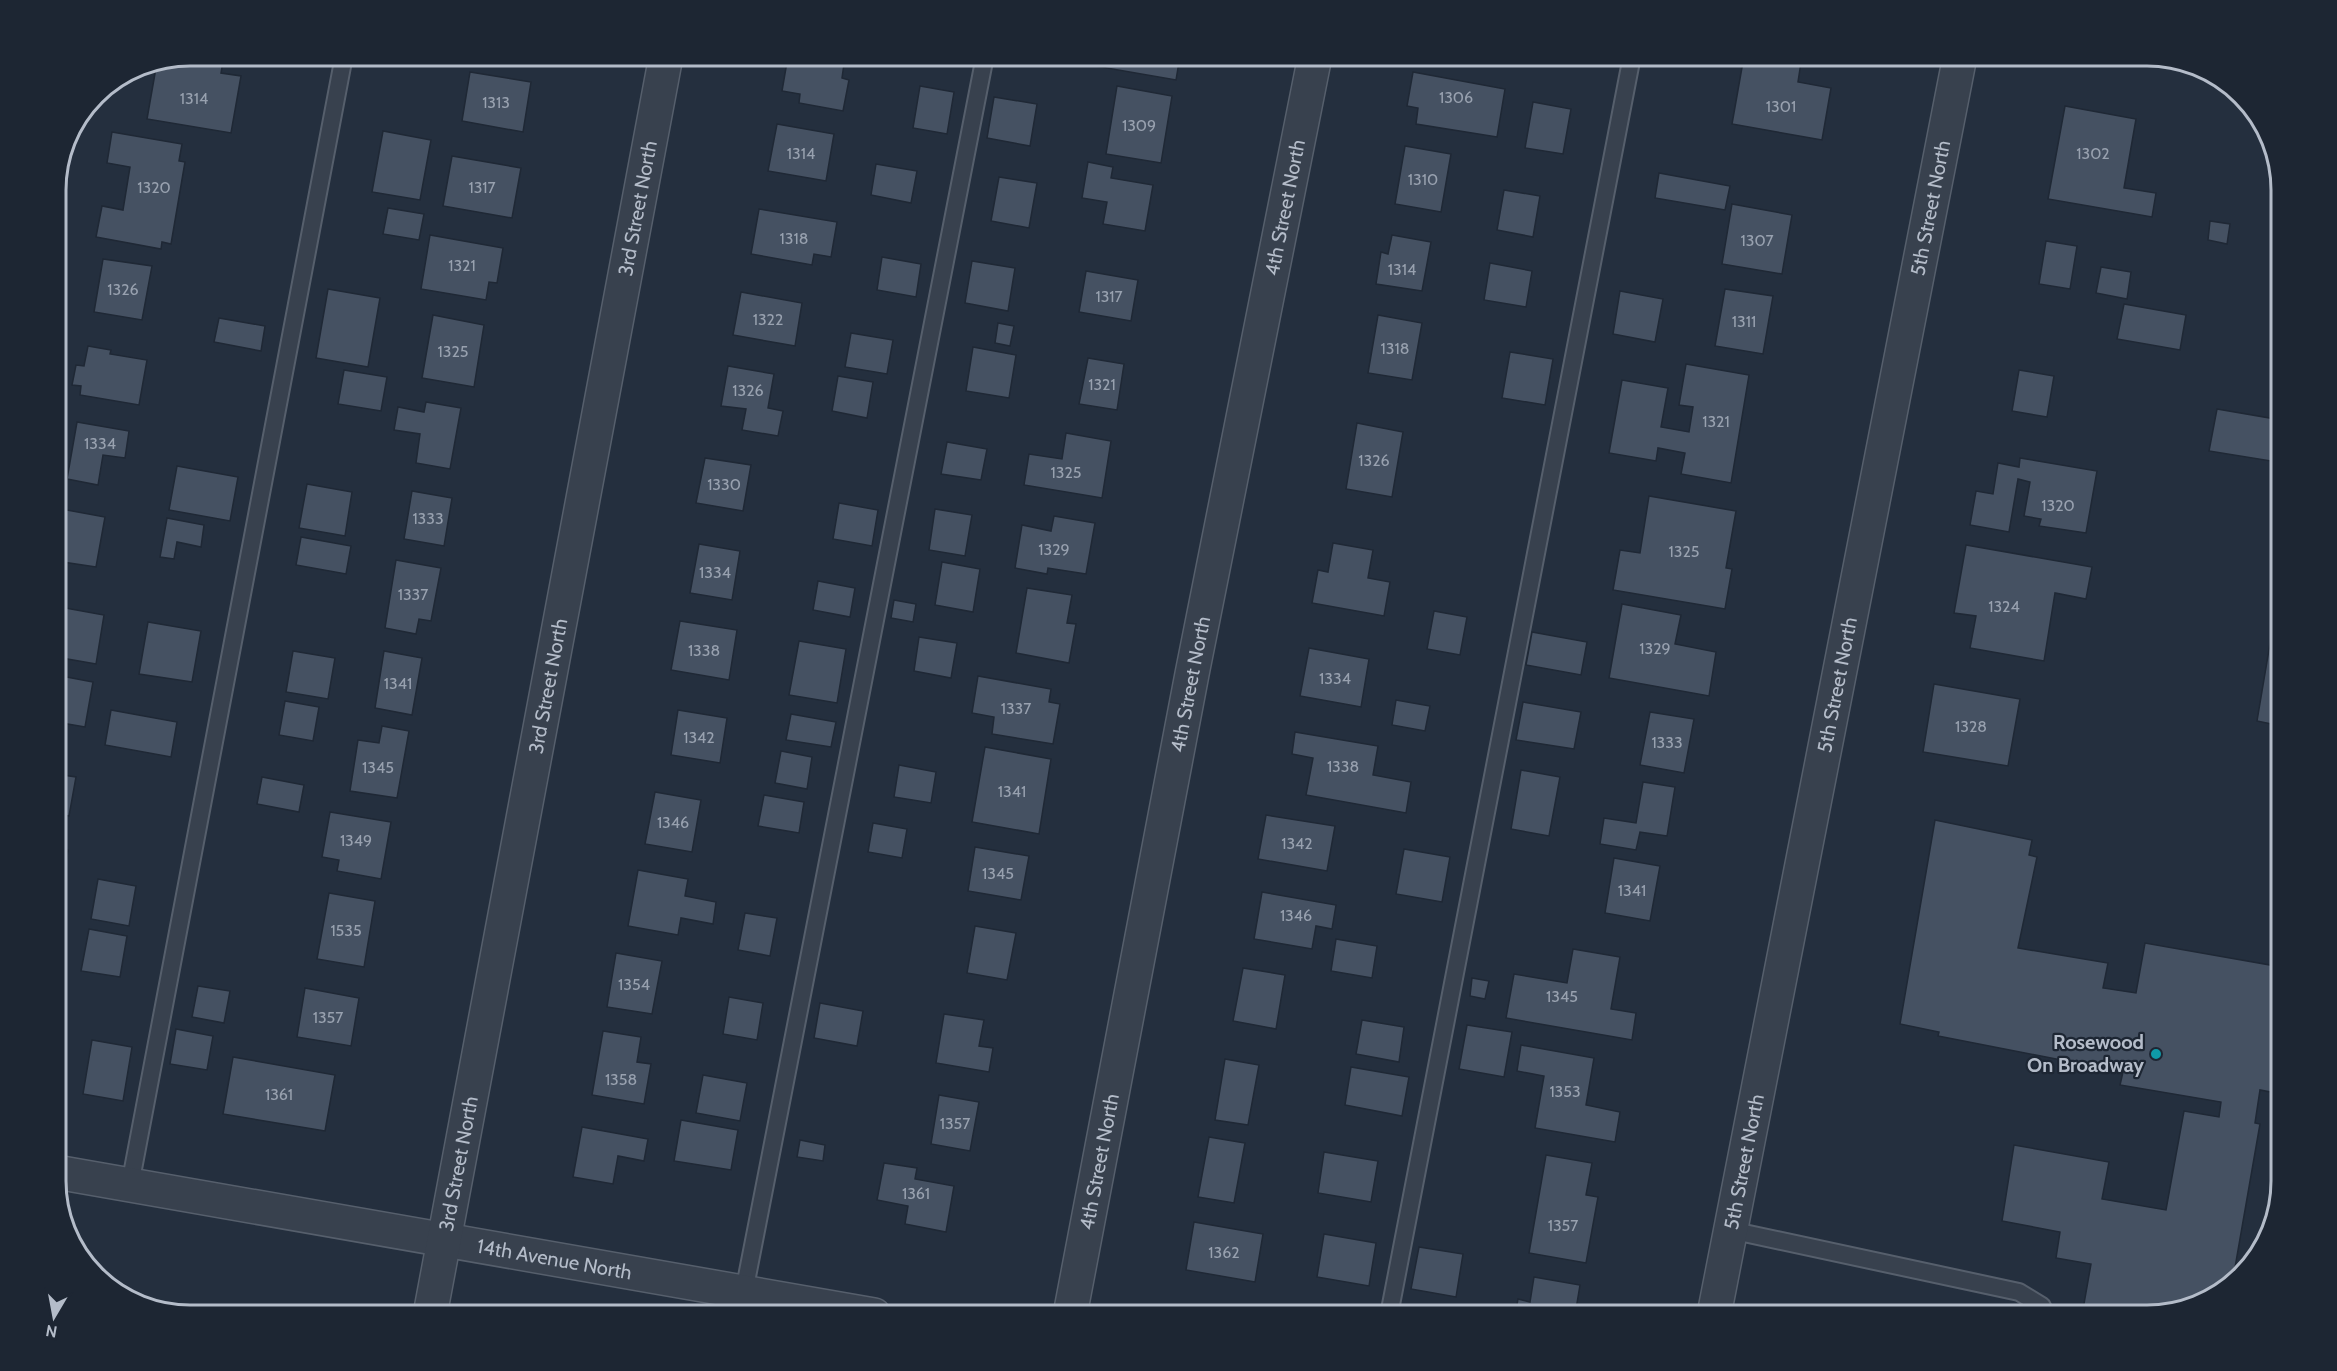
<svg xmlns="http://www.w3.org/2000/svg" width="2337" height="1371" viewBox="0 0 2337 1371" font-family="Cabin,sans-serif">
<style>
.building{fill:#455162;stroke:#1f2835;stroke-width:1.5}
.lines{fill:none;stroke-linecap:round;stroke-linejoin:round}
.service-casing{stroke:#565f6c;stroke-width:20}
.minor-casing{stroke:#565f6c;stroke-width:36}
.service{stroke:#38414e;stroke-width:16}
.minor{stroke:#38414e;stroke-width:33}
.culture-dot{fill:#0f9aa8;stroke:#1d2633;stroke-width:2}
.labels{text-anchor:middle;stroke-width:4.5;stroke-linejoin:round;paint-order:stroke}
.number-label{font-size:16px;fill:#98a1af}
.street-label{font-size:20px;fill:#b4bcc9;stroke:#1d2633}
.poi-label{font-size:20px;font-weight:bold;fill:#b4bcc9;stroke:#1d2633;text-anchor:end}
.rim{fill:none;stroke:#b4bcc9;stroke-width:3}
</style>
<rect width="100%" height="100%" fill="#242f3e"/>
<path class="building" d="M190 56H224L221 73 241 76 231 133 147 119 157 62Z
M788 56 845 57 842 78 849 80 843 111 799 103 800 94 782 91Z
M1097 56H1180L1176 80 1095 66Z
M1744 56H1802L1798 82 1831 88 1822 140 1732 124Z
M470 72 531 82 523 132 462 121Z
M1413 72 1505 89 1497 137 1416 124 1418 108 1407 106Z
M920 86 954 92 947 134 913 128Z
M1117 86 1172 96 1161 163 1106 154Z
M994 97 1037 104 1030 146 987 138Z
M1533 102 1571 109 1563 154 1525 148Z
M2065 106 2136 119 2124 188 2156 193 2152 217 2048 199Z
M777 124 834 134 826 181 768 171Z
M383 131 431 140 420 200 372 192Z
M112 132 182 144 179 161 185 162 171 244 162 242 161 249 96 237 102 206 123 210 130 167 107 163Z
M1405 146 1451 154 1441 212 1395 204Z
M452 156 521 168 512 218 443 206Z
M1088 162 1113 167 1111 178 1153 185 1145 231 1103 224 1107 202 1082 198Z
M876 164 917 171 911 203 871 195Z
M1659 173 1730 186 1725 210 1655 198Z
M999 177 1037 183 1029 228 991 221Z
M1504 190 1540 196 1533 237 1497 230Z
M1732 204 1792 215 1782 274 1722 264Z
M388 208 424 214 419 240 383 234Z
M759 209 837 222 831 257 814 254 812 265 751 254Z
M2210 221 2230 224 2227 244 2208 240Z
M430 235 503 248 497 283 489 282 486 300 421 289Z
M1392 235 1431 242 1422 291 1376 284 1381 252 1388 254Z
M2046 241 2077 246 2070 289 2039 284Z
M882 257 921 264 916 297 877 290Z
M103 259 152 266 142 320 94 312Z
M972 261 1015 268 1008 311 965 303Z
M1490 263 1532 271 1526 307 1484 300Z
M2101 267 2131 272 2127 299 2096 293Z
M1086 271 1138 280 1131 321 1079 312Z
M328 289 380 298 368 367 316 358Z
M1725 289 1773 296 1763 354 1715 346Z
M1620 291 1663 299 1655 342 1613 334Z
M741 292 802 303 795 346 733 335Z
M2124 304 2186 315 2180 350 2117 339Z
M433 315 484 325 474 387 422 378Z
M1378 315 1422 323 1412 380 1368 373Z
M219 318 265 326 261 351 214 342Z
M998 323 1014 326 1010 346 995 343Z
M851 333 893 340 887 374 845 367Z
M88 346 111 350 110 354 147 360 139 405 80 395 81 386 72 385 76 365 84 366Z
M973 347 1016 355 1009 398 966 391Z
M1510 352 1553 359 1545 405 1502 398Z
M1088 358 1124 364 1117 410 1079 404Z
M1686 364 1749 375 1731 483 1681 474 1685 453 1658 448 1656 461 1609 453 1622 380 1668 388 1661 427 1689 432 1693 407 1679 405Z
M728 366 774 374 768 408 783 411 778 436 742 430 746 409 721 406Z
M344 370 387 377 381 411 338 404Z
M2019 370 2054 376 2047 417 2012 411Z
M838 376 873 382 867 418 832 411Z
M426 402 461 408 450 469 416 463 420 434 394 430 398 407 424 412Z
M2217 409 2281 420V439L2277 462 2209 451Z
M77 422 129 431 125 458 103 455 98 485 67 479Z
M1357 423 1403 432 1392 497 1346 489Z
M1066 433 1111 441 1102 498 1024 485 1029 454 1062 459Z
M947 442 987 449 981 480 941 474Z
M705 458 751 465 743 511 696 503Z
M2020 458 2097 471 2086 533 2039 526 2041 519 2024 516 2030 482 2018 479 2009 532 1970 525 1976 491 1993 494 1998 463 2019 467Z
M177 466 238 477 230 521 169 510Z
M307 484 352 492 345 536 299 528Z
M412 491 452 498 444 546 404 539Z
M1649 496 1736 511 1726 568 1732 569 1725 609 1613 590 1620 550 1640 553Z
M839 503 878 510 872 546 833 539Z
M56 508 105 517 96 567 56 561Z
M935 509 972 515 965 556 929 550Z
M1054 516 1095 523 1086 574 1048 568 1047 574 1015 568 1022 525 1051 531Z
M167 518 204 525 201 547 177 542 174 559 160 557Z
M301 537 351 546 346 574 296 565Z
M1333 543 1373 550 1368 578 1390 582 1384 616 1312 603 1318 570 1328 572Z
M699 544 740 551 732 600 690 593Z
M1966 545 2092 567 2086 599 2055 593 2044 661 1970 648 1976 616 1954 613Z
M396 560 441 568 431 621 419 619 416 634 385 628Z
M942 562 980 569 973 612 935 605Z
M818 581 855 588 850 617 813 610Z
M1027 588 1072 595 1067 623 1076 624 1069 663 1016 653Z
M894 600 916 604 913 622 891 618Z
M1622 604 1681 615 1675 644 1716 652 1709 696 1609 678Z
M60 607 104 615 96 664 56 657V619H58Z
M1434 611 1467 617 1460 655 1427 649Z
M2275 614 2281 615V726L2257 721Z
M680 621 737 630 729 680 671 670Z
M148 622 201 631 192 682 139 674Z
M1532 632 1587 642 1581 675 1526 665Z
M919 637 957 643 951 678 914 671Z
M799 641 846 649 837 703 789 695Z
M1309 648 1369 659 1361 707 1300 696Z
M293 651 335 658 328 699 286 692Z
M384 651 422 658 412 715 375 708Z
M56 675 93 682 85 727 56 722Z
M978 676 1051 689 1049 702 1060 704 1053 744 992 734 994 717 972 713Z
M1934 684 2020 699 2008 766 1923 752Z
M1396 700 1430 706 1425 731 1392 725Z
M285 701 319 707 313 741 279 735Z
M1523 702 1581 712 1574 749 1516 740Z
M111 710 177 722 171 757 105 745Z
M678 710 727 718 720 763 671 755Z
M1650 712 1694 719 1684 773 1640 765Z
M791 714 836 722 831 747 786 740Z
M382 726 409 731 397 798 350 791 358 740 379 743Z
M1295 732 1378 746 1373 775 1411 782 1406 813 1306 795 1313 758 1292 754Z
M985 747 1051 759 1039 834 972 822Z
M781 751 812 757 807 789 775 783Z
M899 765 936 772 931 803 894 797Z
M1521 770 1560 777 1549 836 1511 829Z
M56 774 76 777 69 816 56 814Z
M262 777 304 785 299 812 257 804Z
M1643 782 1675 787 1667 836 1640 832 1636 850 1600 844 1604 818 1636 823Z
M655 792 701 800 692 852 645 844Z
M764 795 804 802 799 833 758 826Z
M330 812 391 822 381 879 337 871 339 860 322 857Z
M1266 815 1335 826 1327 871 1258 859Z
M1935 820 2032 840 2029 855 2037 857 2018 948 2108 963 2103 988 2136 993 2145 943 2281 967V1094L2260 1090 2255 1123 2260 1124 2233 1279 2215 1297 2147 1315H2082L2091 1264 2056 1258 2060 1232 2002 1221 2014 1145 2109 1162 2102 1199 2166 1210 2184 1111 2219 1117 2221 1102 2120 1085 2123 1072 1938 1036 1939 1032 1900 1024Z
M873 823 907 829 902 858 868 852Z
M975 847 1029 856 1021 900 968 891Z
M56 848 68 850 60 901H56Z
M1404 849 1450 857 1442 902 1396 894Z
M1614 858 1660 866 1650 921 1605 913Z
M638 870 688 879 685 896 716 902 713 924 681 918 678 935 628 926Z
M98 879 136 886 129 926 91 919Z
M1262 892 1336 905 1332 929 1316 926 1312 949 1254 939Z
M329 893 375 901 364 967 317 959Z
M745 913 777 918 770 956 738 950Z
M975 926 1016 933 1007 980 967 973Z
M89 929 127 936 120 977 81 971Z
M1336 939 1377 946 1372 978 1331 971Z
M1573 949 1620 957 1611 1009 1636 1013 1632 1040 1506 1018 1514 974 1567 983Z
M616 953 662 961 652 1014 607 1007Z
M1243 968 1285 975 1276 1029 1233 1021Z
M1472 978 1489 981 1485 999 1470 996Z
M198 986 230 991 224 1023 192 1017Z
M305 988 359 998 351 1046 297 1037Z
M729 997 763 1003 757 1040 723 1034Z
M820 1003 863 1011 857 1046 814 1038Z
M944 1014 984 1020 979 1046 993 1048 989 1072 936 1063Z
M1362 1020 1404 1027 1399 1062 1356 1054Z
M1467 1025 1512 1032 1504 1077 1459 1069Z
M176 1029 213 1036 207 1070 170 1064Z
M603 1031 641 1037 637 1062 651 1064 644 1104 592 1095Z
M92 1040 132 1047 123 1101 83 1094Z
M1521 1045 1594 1058 1586 1105 1620 1112 1615 1142 1535 1128 1544 1076 1517 1071Z
M233 1057 335 1075 325 1131 223 1114Z
M1225 1059 1259 1065 1248 1125 1215 1120Z
M1351 1067 1409 1077 1402 1116 1345 1105Z
M703 1075 747 1083 740 1121 696 1113Z
M939 1095 979 1102 970 1151 931 1144Z
M681 1120 738 1130 731 1170 674 1161Z
M582 1127 648 1139 644 1161 618 1156 613 1184 573 1177Z
M1209 1137 1245 1143 1234 1203 1198 1197Z
M800 1140 825 1145 823 1161 797 1157Z
M1324 1152 1378 1161 1371 1202 1318 1193Z
M1546 1155 1592 1163 1586 1195 1598 1197 1586 1263 1529 1253Z
M884 1163 917 1168 915 1179 954 1186 946 1232 905 1224 908 1206 877 1200Z
M1194 1222 1263 1234 1255 1282 1186 1270Z
M1324 1234 1376 1243 1369 1286 1317 1277Z
M1419 1247 1463 1254 1456 1297 1411 1289Z
M1534 1277 1580 1285 1575 1315H1515L1518 1299 1530 1302Z"/>
<g class="lines">
<g class="service-casing">
<path id="service" d="M130 1185 344 56
M1730 1230 2019 1292 2042 1306 2044 1315
M744 1292 985 56
M1389 1315 1632 56"/>
</g>
<g class="minor-casing">
<g id="minor">
<path id="s1" d="M56 1172 874 1315"/>
<path id="s2" d="M430 1315 666 56"/>
<path id="s3" d="M1070 1315 1192 674 1315 56"/>
<path id="s4" d="M1714 1315 1960 56"/>
</g>
</g>
<use href="#service" class="service"/>
<use href="#minor" class="minor"/>
</g>
<circle class="culture-dot" cx="2156" cy="1054" r="6"/>
<g class="labels">
<g class="number-label">
<text x="1456" y="103">1306</text>
<text x="194" y="104">1314</text>
<text x="496" y="108">1313</text>
<text x="1781" y="112">1301</text>
<text x="1139" y="131">1309</text>
<text x="801" y="159">1314</text>
<text x="2093" y="159">1302</text>
<text x="1423" y="185">1310</text>
<text x="154" y="193">1320</text>
<text x="482" y="193">1317</text>
<text x="794" y="244">1318</text>
<text x="1757" y="246">1307</text>
<text x="462" y="271">1321</text>
<text x="1402" y="275">1314</text>
<text x="123" y="295">1326</text>
<text x="1109" y="302">1317</text>
<text x="768" y="325">1322</text>
<text x="1744" y="327">1311</text>
<text x="1395" y="354">1318</text>
<text x="453" y="357">1325</text>
<text x="1102" y="390">1321</text>
<text x="748" y="396">1326</text>
<text x="1716" y="427">1321</text>
<text x="100" y="449">1334</text>
<text x="1374" y="466">1326</text>
<text x="1066" y="478">1325</text>
<text x="724" y="490">1330</text>
<text x="2058" y="511">1320</text>
<text x="428" y="524">1333</text>
<text x="1054" y="555">1329</text>
<text x="1684" y="557">1325</text>
<text x="715" y="578">1334</text>
<text x="413" y="600">1337</text>
<text x="2004" y="612">1324</text>
<text x="1655" y="654">1329</text>
<text x="704" y="656">1338</text>
<text x="1335" y="684">1334</text>
<text x="398" y="689">1341</text>
<text x="1016" y="714">1337</text>
<text x="1971" y="732">1328</text>
<text x="699" y="743">1342</text>
<text x="1667" y="748">1333</text>
<text x="1343" y="772">1338</text>
<text x="378" y="773">1345</text>
<text x="1012" y="797">1341</text>
<text x="673" y="828">1346</text>
<text x="356" y="846">1349</text>
<text x="1297" y="849">1342</text>
<text x="998" y="879">1345</text>
<text x="1632" y="896">1341</text>
<text x="1296" y="921">1346</text>
<text x="346" y="936">1535</text>
<text x="634" y="990">1354</text>
<text x="1562" y="1002">1345</text>
<text x="328" y="1023">1357</text>
<text x="621" y="1085">1358</text>
<text x="1565" y="1097">1353</text>
<text x="279" y="1100">1361</text>
<text x="955" y="1129">1357</text>
<text x="916" y="1199">1361</text>
<text x="1563" y="1231">1357</text>
<text x="1224" y="1258">1362</text>
</g>
<g class="street-label">
<text dy="7" stroke="none"><textPath href="#s2" startOffset="1126">3rd Street North</textPath></text>
<text dy="7" stroke="none"><textPath href="#s3" startOffset="1128">4th Street North</textPath></text>
<text dy="7" stroke="none"><textPath href="#s4" startOffset="1128">5th Street North</textPath></text>
<text dy="7" stroke="none"><textPath href="#s2" startOffset="640">3rd Street North</textPath></text>
<text dy="7" stroke="none"><textPath href="#s3" startOffset="642">4th Street North</textPath></text>
<text dy="7" stroke="none"><textPath href="#s4" startOffset="642">5th Street North</textPath></text>
<text dy="7" stroke="none"><textPath href="#s3" startOffset="156">4th Street North</textPath></text>
<text dy="7" stroke="none"><textPath href="#s4" startOffset="156">5th Street North</textPath></text>
<text dy="7" stroke="none"><textPath href="#s2" startOffset="154">3rd Street North</textPath></text>
<text dy="7" stroke="none"><textPath href="#s1" startOffset="506">14th Avenue North</textPath></text>
</g>
<g class="poi-label">
<text x="2144" y="1049">Rosewood<tspan x="2144" dy="23">On Broadway</tspan></text>
</g>
</g>
<path d="M0 0H2337V1371H0ZM190 66H2147A124 124 0 0 1 2271 190V1181A124 124 0 0 1 2147 1305H190A124 124 0 0 1 66 1181V190A124 124 0 0 1 190 66Z" fill="#1d2633" fill-rule="evenodd"/>
<path class="rim" d="M190 66H2147A124 124 0 0 1 2271 190V1181A124 124 0 0 1 2147 1305H190A124 124 0 0 1 66 1181V190A124 124 0 0 1 190 66Z"/>
<g transform="translate(54 1317) rotate(190)" stroke="#1d2633" stroke-width="4.5" paint-order="stroke">
<path d="M0-4.5L10 22L0 15L-10 22Z" fill="#b4bcc9"/>
<text y="-9" font-size="16" font-weight="bold" text-anchor="middle" fill="#b4bcc9">N</text>
</g>
</svg>
